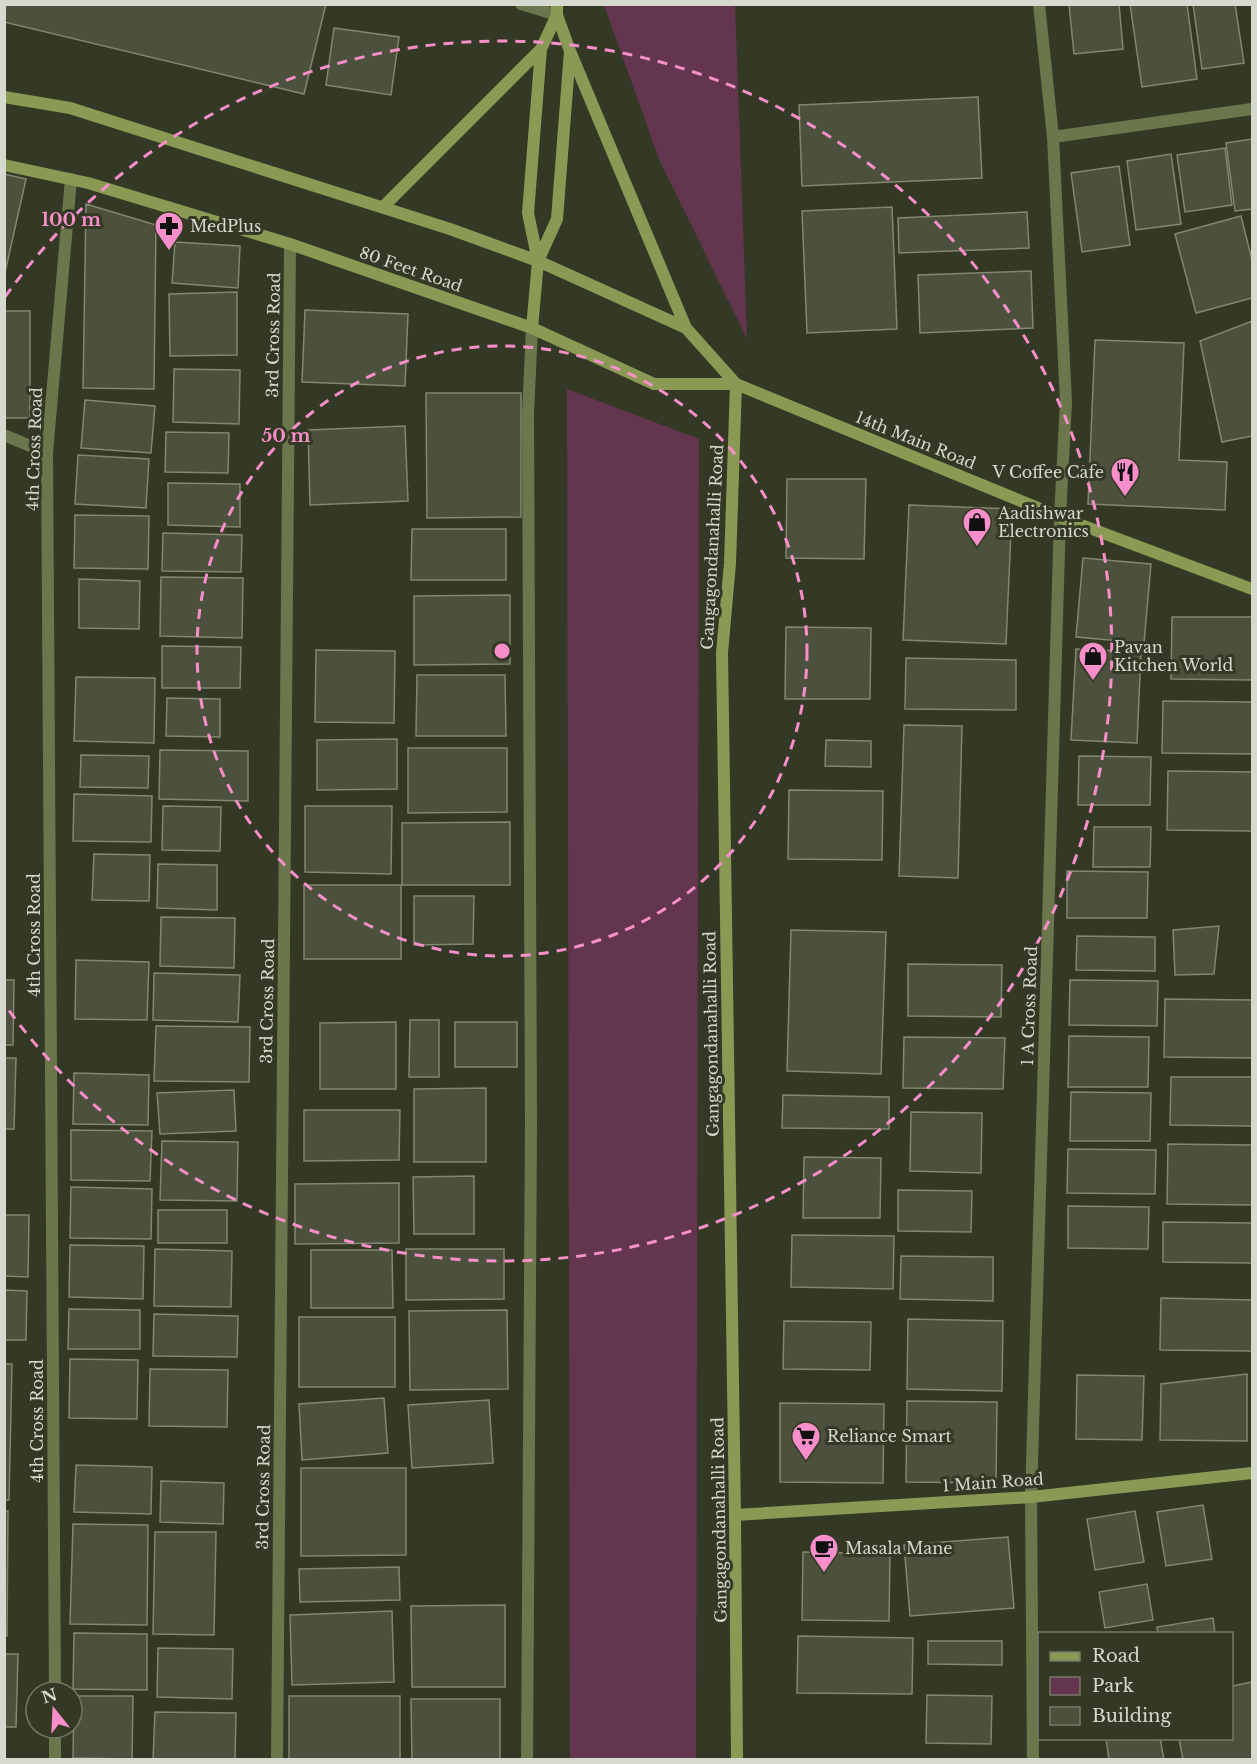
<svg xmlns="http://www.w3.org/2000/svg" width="1257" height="1764" viewBox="0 0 1257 1764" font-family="'Libre Baskerville',serif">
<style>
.green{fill:#63354e}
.building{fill:#4c513d;stroke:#818771;stroke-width:1.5}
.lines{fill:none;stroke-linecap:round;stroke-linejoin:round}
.street{stroke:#6c764c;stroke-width:12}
.secondary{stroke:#8a9a55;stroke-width:12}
.ring{fill:none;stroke:#f98fca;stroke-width:3;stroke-dasharray:10 8}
.labels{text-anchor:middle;stroke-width:6;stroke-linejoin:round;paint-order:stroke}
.poi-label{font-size:16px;fill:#d6d9cd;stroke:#343925;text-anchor:start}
.street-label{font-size:16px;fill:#d6d9cd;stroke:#343925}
.centre{fill:#f98fca;stroke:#343925;stroke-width:3}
.ring-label{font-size:18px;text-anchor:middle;font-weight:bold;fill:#f98fca;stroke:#343925;stroke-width:6;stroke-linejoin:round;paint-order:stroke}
</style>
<rect width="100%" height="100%" fill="#343925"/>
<path class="green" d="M604 5H735L747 339 659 159Z
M567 389 699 439 696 1759H570Z"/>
<path class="building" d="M4 4H326L304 94 4 22Z
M1069 4H1119L1123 49 1074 54Z
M1130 4H1187L1197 79 1142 87Z
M1193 4H1235L1244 63 1202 69Z
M334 28 399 37 391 95 326 85Z
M978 97 982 178 802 186 799 105Z
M1252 139V209L1235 211 1226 143Z
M1225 148 1232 205 1185 212 1177 155Z
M1171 154 1181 224 1136 230 1127 161Z
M1119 166 1130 245 1082 252 1071 173Z
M4 174 26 179 4 277Z
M86 204 156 225 154 389 83 388Z
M892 207 897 329 807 333 802 211Z
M1027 212 1029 248 899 253 898 218Z
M1241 216 1252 260V298L1196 313 1175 234Z
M175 242 240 246 238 288 172 283Z
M1031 271 1033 328 920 333 918 275Z
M237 292V355L170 356 169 294Z
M305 310 408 314 405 386 302 382Z
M4 311H30V418H4Z
M1252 321V436L1222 442 1200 341Z
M1095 340 1184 343 1179 460 1227 462 1225 510 1088 504Z
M174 369 240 370 239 424 173 422Z
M426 393H521V517L427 518Z
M85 400 155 406 151 453 81 448Z
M405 426 408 501 310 505 308 430Z
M166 432 229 433 228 473 165 472Z
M78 455 149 459 146 508 75 504Z
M787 479H866L864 559 786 558Z
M168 483 240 484V527L168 525Z
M909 505 1012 509 1006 644 903 640Z
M75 515 149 516 148 569 74 568Z
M412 529H506V580H411Z
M163 533 242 535 241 572 162 571Z
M1083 558 1151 564 1144 643 1076 637Z
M161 577 243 578 242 638 160 636Z
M79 579 140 581 139 629 79 628Z
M510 595V664L414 665V596Z
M1172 617H1252V680L1171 679Z
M786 627 871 628 870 699H785Z
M162 646 241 647 240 688H162Z
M1076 649 1141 652 1137 743 1071 740Z
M316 650 395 651 394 723 315 722Z
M906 658 1016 660V710L905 709Z
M417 675H505L506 736H416Z
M76 677 155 678 154 743 74 741Z
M167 698 220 699V737L166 736Z
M1163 701 1252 702V754L1162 753Z
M904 725 962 726 958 878 899 876Z
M397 739V789L317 790V740Z
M826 740 871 741V767L825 766Z
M408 748H507V812L408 813Z
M160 750 248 751V801L159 799Z
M81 755 149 756 148 788 80 787Z
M1079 756 1151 757 1150 805H1078Z
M1168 771 1252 772V831L1167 830Z
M789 790 883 791 882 860 788 859Z
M74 794 152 796 151 842 73 841Z
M163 806 221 807 220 851 162 850Z
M305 806H392L391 874 305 872Z
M510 822V885H402V823Z
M1094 827H1151L1150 867H1093Z
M94 854 150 855 149 901 92 900Z
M158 864 217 865V910L157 908Z
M1067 871 1148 872 1147 918H1067Z
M304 885H401V959H304Z
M414 896H474L473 944 414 945Z
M161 917 235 918 234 968 160 966Z
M1219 926 1214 974 1175 975 1173 930Z
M791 930 886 932 881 1074 787 1071Z
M1077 936 1155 937V971L1076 970Z
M76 960 149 962 147 1020 75 1019Z
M908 964 1002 965 1001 1017 908 1016Z
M154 973 240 975 238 1022 153 1020Z
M4 980H14L13 1045H4Z
M1070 980 1158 981 1157 1026 1069 1025Z
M1165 999 1252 1000V1058L1164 1057Z
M410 1020H439V1077H409Z
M396 1022V1089H320V1023Z
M455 1022H517V1067H455Z
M156 1026 250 1027 249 1082 154 1081Z
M1069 1036 1149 1037 1148 1087H1068Z
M904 1037 1005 1038 1003 1089 903 1088Z
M4 1058H16L14 1129H4Z
M74 1073 149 1075 148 1125 73 1124Z
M1171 1077H1252V1126L1170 1125Z
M486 1088V1162H414V1089Z
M234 1090 236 1131 160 1134 157 1093Z
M1071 1092 1151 1093 1150 1141H1070Z
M783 1095 889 1097V1129L782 1128Z
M304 1110H400L399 1160 304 1161Z
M911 1112 982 1113 981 1173 910 1171Z
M71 1130 152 1131 150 1181 71 1180Z
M162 1141 238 1142 237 1201 160 1200Z
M1168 1144 1252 1145V1205L1167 1204Z
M1068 1149 1156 1150 1155 1194 1067 1193Z
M804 1157 881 1158 880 1218H803Z
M474 1176V1234H414L413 1177Z
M399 1183V1243L295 1244V1184Z
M71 1187 152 1189 151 1239 70 1238Z
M898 1190 972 1191 971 1232 898 1231Z
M1068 1206 1149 1207 1148 1249 1068 1248Z
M158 1210H227V1243H158Z
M4 1215H29L28 1277 4 1276Z
M1163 1222 1252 1223V1263L1163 1262Z
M792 1235 894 1236 893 1289 791 1287Z
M70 1245 144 1246 143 1299 69 1297Z
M155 1249 232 1251 231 1307 154 1306Z
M406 1249H504V1299L406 1300Z
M311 1250H392L393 1308H311Z
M901 1256 993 1257V1301L900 1299Z
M4 1290 27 1291 26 1340H4Z
M1161 1298 1252 1300V1351L1160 1350Z
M69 1309 140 1310V1349H68Z
M507 1310 508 1389 410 1390 409 1311Z
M154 1314 238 1316 237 1357 153 1356Z
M299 1317H395V1387H299Z
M908 1319 1003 1321 1002 1391 907 1389Z
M784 1321 871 1322 870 1370 783 1369Z
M70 1359 138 1360 137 1419 69 1418Z
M4 1364H12L9 1500H4Z
M150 1369 228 1370 227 1427 149 1426Z
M1247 1374V1441L1160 1440 1161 1384Z
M1077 1375 1144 1376 1142 1440 1076 1439Z
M384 1398 388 1453 302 1460 299 1404Z
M489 1400 493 1463 412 1468 408 1405Z
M907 1401 997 1402 996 1483 906 1482Z
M780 1403 884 1404 883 1483 780 1482Z
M76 1465 152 1467 151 1514 74 1512Z
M301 1468H406V1555L301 1556Z
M161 1481 224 1483 223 1524 160 1522Z
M1203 1505 1212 1559 1166 1566 1157 1512Z
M4 1511H8L7 1636H4Z
M1135 1511 1144 1562 1095 1570 1087 1519Z
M73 1524 148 1525 147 1625 70 1624Z
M155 1532H216L214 1635 153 1634Z
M1008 1537 1014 1608 910 1616 904 1545Z
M803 1552 890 1554 889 1621 802 1620Z
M399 1567 400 1600 300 1602 299 1569Z
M1147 1584 1153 1620 1105 1628 1099 1592Z
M505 1605V1687H412L411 1606Z
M392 1611 394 1682 292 1685 290 1615Z
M1213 1618 1215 1634H1158L1157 1627Z
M74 1633 147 1634V1690L73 1689Z
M798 1636 913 1638 912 1694 797 1693Z
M928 1641H1002V1665L928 1664Z
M158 1648 233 1649 232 1699 157 1697Z
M4 1654H18L16 1727H4Z
M1252 1682V1760H1183L1179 1738H1232V1686Z
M927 1695 992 1696 991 1744 926 1743Z
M74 1696H133L132 1759 73 1758Z
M289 1696H400V1760H289Z
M411 1699H500V1760H412Z
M155 1712 236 1713 235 1760H153Z
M1106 1738H1160L1164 1760H1109Z"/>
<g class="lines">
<path class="street" d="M521 4 557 15
M1053 137 1252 109
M4 435 47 453
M55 1692 47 453 71 179
M55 1728V1760
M277 1760 290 244
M527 1760 531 1122 528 414 532 328
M1033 1760 1031 1497 1060 517 1066 402 1053 137 1039 4"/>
<path class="secondary" d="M570 51 686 328 736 384 730 563 722 653 735 1515 737 1760
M4 97 70 108 450 229 538 261 686 328
M4 165 88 183 290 244 532 328 654 384H736L1060 517 1252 589
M383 207 541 49
M538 261 557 219 570 51 557 15V4
M532 328 538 261 528 213 541 49 557 15
M735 1515 1031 1497 1252 1473"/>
</g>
<g class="ring">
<circle cx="502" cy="651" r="305"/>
<path d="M5 297A610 610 0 1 1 5 1005"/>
</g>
<defs>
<g id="pharmacy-pin" transform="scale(1.5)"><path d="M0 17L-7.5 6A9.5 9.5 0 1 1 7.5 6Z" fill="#f98fca" stroke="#343925"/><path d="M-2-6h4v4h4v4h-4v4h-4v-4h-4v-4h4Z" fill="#111"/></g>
<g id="restaurant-pin" transform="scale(1.5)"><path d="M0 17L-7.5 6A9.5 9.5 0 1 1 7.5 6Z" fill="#f98fca" stroke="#343925"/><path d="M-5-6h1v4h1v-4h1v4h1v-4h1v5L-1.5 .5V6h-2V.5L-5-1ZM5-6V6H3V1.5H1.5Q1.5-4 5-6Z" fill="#111"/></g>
<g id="shop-pin" transform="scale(1.5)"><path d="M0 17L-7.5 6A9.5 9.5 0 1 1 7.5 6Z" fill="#f98fca" stroke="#343925"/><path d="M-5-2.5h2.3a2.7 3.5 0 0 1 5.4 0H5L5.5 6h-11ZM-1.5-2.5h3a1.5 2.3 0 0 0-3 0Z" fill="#111"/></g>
<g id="supermarket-pin" transform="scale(1.5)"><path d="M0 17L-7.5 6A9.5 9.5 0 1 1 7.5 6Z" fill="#f98fca" stroke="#343925"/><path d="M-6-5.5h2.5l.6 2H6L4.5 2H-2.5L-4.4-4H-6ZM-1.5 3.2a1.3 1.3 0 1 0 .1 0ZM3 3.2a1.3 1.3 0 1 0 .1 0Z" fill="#111"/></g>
<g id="cafe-pin" transform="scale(1.5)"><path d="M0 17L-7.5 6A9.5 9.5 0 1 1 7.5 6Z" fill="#f98fca" stroke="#343925"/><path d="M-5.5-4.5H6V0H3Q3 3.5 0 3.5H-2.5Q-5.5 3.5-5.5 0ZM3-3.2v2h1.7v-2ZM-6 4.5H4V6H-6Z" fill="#111"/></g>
</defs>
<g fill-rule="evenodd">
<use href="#pharmacy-pin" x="169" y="226"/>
<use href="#restaurant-pin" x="1125" y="472"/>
<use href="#shop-pin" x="977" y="522"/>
<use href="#shop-pin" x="1093" y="656"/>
<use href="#supermarket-pin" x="806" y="1436"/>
<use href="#cafe-pin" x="824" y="1548"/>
</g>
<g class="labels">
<g class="poi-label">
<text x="190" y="232">MedPlus</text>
<text x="1104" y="478" text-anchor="end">V Coffee Cafe</text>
<text x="998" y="519">Aadishwar<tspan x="998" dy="18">Electronics</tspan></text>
<text x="1114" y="653">Pavan<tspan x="1114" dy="18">Kitchen World</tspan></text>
<text x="827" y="1442">Reliance Smart</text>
<text x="845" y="1554">Masala Mane</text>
</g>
<g class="street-label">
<text transform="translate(411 269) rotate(19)" y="6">80 Feet Road</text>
<text transform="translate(273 335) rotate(-89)" y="6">3rd Cross Road</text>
<text transform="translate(916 440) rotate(22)" y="6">14th Main Road</text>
<text transform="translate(34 449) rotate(-88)" y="6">4th Cross Road</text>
<text transform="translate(712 547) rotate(-87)" y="6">Gangagondanahalli Road</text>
<text transform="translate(34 935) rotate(-90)" y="6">4th Cross Road</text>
<text transform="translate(267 1001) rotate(-89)" y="6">3rd Cross Road</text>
<text transform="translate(1029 1006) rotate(-88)" y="6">1 A Cross Road</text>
<text transform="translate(711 1034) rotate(-91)" y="6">Gangagondanahalli Road</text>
<text transform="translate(37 1421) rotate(-90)" y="6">4th Cross Road</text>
<text transform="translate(993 1482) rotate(-4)" y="6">1 Main Road</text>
<text transform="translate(263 1487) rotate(-89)" y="6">3rd Cross Road</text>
<text transform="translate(719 1520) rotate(-91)" y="6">Gangagondanahalli Road</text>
</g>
</g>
<circle cx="502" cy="651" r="9" class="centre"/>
<g class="ring-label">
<text x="71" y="226">100 m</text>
<text x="286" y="442">50 m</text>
</g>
<rect width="1257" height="1764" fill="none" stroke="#d6d9cd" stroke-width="12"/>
<rect x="1038" y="1632" width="195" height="108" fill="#343925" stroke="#757968" stroke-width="1.5"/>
<rect x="1050" y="1652" width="30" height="9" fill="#8a9a55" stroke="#757968" stroke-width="1.5"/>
<text x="1092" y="1662" font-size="18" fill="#d6d9cd">Road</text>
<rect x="1050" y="1677" width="30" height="18" fill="#63354e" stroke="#757968" stroke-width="1.5"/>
<text x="1092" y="1692" font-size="18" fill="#d6d9cd">Park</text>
<rect x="1050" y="1707" width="30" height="18" fill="#4c513d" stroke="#757968" stroke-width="1.5"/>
<text x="1092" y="1722" font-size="18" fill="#d6d9cd">Building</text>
<g transform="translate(54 1710) rotate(342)"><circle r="28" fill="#343925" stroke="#757968" stroke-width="1.5"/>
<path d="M0-4.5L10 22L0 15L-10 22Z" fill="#f98fca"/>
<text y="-9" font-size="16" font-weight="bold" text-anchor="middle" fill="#d6d9cd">N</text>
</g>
</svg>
